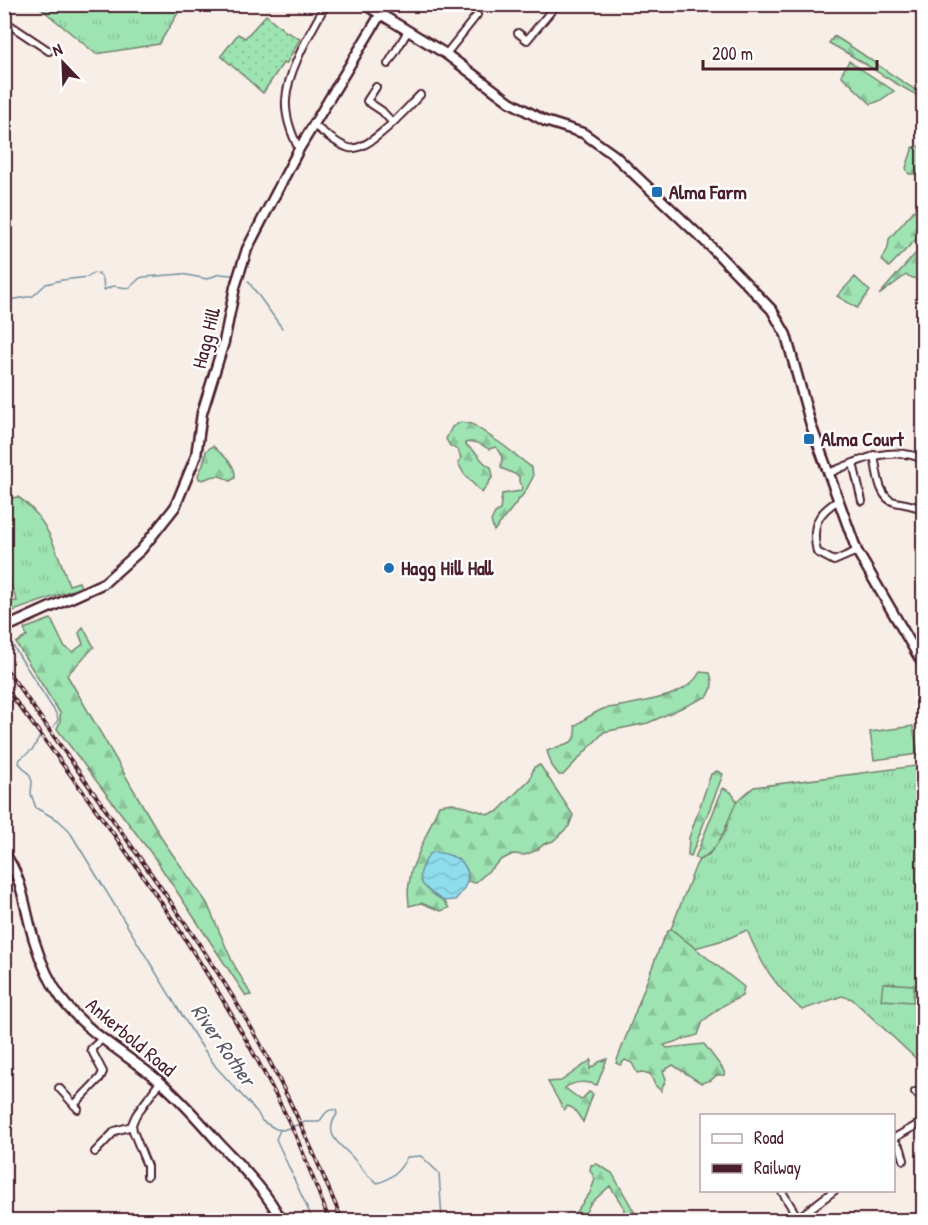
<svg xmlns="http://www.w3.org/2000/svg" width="928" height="1225" viewBox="0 0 928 1225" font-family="'Patrick Hand',sans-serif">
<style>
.grass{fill:url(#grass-tufts);stroke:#74826e;stroke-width:1.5}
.forest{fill:url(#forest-firs);stroke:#74826e;stroke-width:1.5}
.garden{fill:url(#garden-dots);stroke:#74826e;stroke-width:1.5}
.pitch{fill:#9de4b2;stroke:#74826e;stroke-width:1.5}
.water{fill:url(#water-waves);stroke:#73919f;stroke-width:1.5}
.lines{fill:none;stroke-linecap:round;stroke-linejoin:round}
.stream{stroke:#73919f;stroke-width:1.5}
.street-casing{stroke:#4a1f2b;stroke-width:10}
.secondary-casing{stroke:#4a1f2b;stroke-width:13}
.street{stroke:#fff;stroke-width:6}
.secondary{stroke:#fff;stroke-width:8}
.rail-casing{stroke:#4a1f2b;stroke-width:4}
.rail{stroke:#fff;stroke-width:1.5;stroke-dasharray:4.5;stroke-linecap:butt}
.poi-dot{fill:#1f6fb2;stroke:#fff;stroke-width:2}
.labels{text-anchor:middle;stroke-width:4.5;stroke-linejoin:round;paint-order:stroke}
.poi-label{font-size:20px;font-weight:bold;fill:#4a1f2b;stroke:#fff;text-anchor:start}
.street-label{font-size:20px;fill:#4a1f2b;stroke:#fff}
.water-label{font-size:21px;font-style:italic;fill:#5e5865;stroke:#fff}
</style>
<defs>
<pattern id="grass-tufts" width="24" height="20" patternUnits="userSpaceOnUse" patternTransform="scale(1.5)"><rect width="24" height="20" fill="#9de4b2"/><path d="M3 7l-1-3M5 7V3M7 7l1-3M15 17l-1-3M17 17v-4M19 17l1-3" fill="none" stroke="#89c399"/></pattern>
<pattern id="forest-firs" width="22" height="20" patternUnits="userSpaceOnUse" patternTransform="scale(1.5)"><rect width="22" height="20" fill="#9de4b2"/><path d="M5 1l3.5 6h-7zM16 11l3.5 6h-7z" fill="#89c399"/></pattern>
<pattern id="garden-dots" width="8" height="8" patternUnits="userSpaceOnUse" patternTransform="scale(1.5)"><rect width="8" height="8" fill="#9de4b2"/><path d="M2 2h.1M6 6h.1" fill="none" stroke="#89c399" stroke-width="1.8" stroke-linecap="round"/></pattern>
<pattern id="water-waves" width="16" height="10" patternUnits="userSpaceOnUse" patternTransform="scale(1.5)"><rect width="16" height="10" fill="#8eddec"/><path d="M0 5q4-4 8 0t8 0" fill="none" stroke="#7cbdcb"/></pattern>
</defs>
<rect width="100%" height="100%" fill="#f8eee8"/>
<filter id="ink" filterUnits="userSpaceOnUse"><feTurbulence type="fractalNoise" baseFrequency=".0167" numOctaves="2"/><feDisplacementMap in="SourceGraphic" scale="12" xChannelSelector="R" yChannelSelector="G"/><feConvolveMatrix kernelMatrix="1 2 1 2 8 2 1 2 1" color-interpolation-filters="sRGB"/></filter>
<g filter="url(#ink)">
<path class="grass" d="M39 5V4L183 5 159 44 96 54 38 6Z
M18 497C47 516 58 554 69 585L79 582 81 587 5 614V602L17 601 5 570 4 499Z
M923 765V1065L852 999 842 996 802 1010C774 985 761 964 747 930L727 939 695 948 671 929 696 865 699 860 708 856 726 831 729 815 737 801 754 787Z"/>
<path class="forest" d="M834 36C865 54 892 77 923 94V98C891 83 862 60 829 43Z
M849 61 894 91 879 101 871 104 841 75Z
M923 146V174H909L906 168 913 147Z
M923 200V232L889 267 882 260 888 248 889 239Z
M923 245V282L906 275 879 295Z
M855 277 870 291 857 308 837 296Z
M461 422 472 424 503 445 532 468 533 477 525 492 494 531 491 521 495 513 500 510 502 494 521 491 522 486 519 482V476L501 468 502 457 496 447 489 449C480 444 475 440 465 443 468 448 472 449 476 453 482 459 483 464 491 467L493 476 482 493 464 474 458 463 461 458 458 450 450 446 446 439 452 427Z
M213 446C223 456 236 463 235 478L230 481C220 474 214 475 203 480L199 479 198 475 203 465 206 451Z
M51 619 64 646 73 652 83 644 79 633 83 627 94 647 67 675 164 842 207 903 232 961 251 995 246 996 154 857 57 729 60 722V713L16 643 27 636 24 629Z
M700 672 710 673C713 682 713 688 708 696L648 723 604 732 563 775H559L552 766 547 751 571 742 576 736 575 726C584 719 592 714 603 709 608 707 615 708 621 706 647 700 686 698 700 672Z
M540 765 573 815 569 826 553 841 544 844 537 850 525 855 513 854 501 860 475 883 467 881C471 869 461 862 452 856L431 893 444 901 449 908 441 911 421 903 409 906 408 891 411 871 439 805 453 803 488 814 497 812 530 779 534 767Z
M717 771 723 774 719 785 691 856 688 855 689 838 711 774Z
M723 788 731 792 737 801C725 823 724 847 699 860L695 858Z
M671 929 744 987 742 996 724 1005 703 1021 698 1035 664 1045 667 1048 704 1044 723 1069 725 1075H717L711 1080 701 1083 673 1065 663 1071 666 1079 661 1091 655 1085 650 1074 642 1072 637 1073 632 1063 625 1060 620 1065 616 1063 661 944 667 932Z
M607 1059 597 1085C587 1081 574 1081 565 1088L581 1100 589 1092 593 1094 583 1122 574 1109 568 1106 564 1110 548 1082 561 1081 591 1060 590 1069 599 1062Z
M597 1164 612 1173 639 1220H623L624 1208 610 1186 590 1204 582 1220H570L590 1193 595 1179 590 1170 591 1165Z"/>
<path class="garden" d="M266 15 285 31 300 39 286 64 283 63 263 93 221 56 238 34 245 38Z"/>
<path class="pitch" d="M913 726 918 754 874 760 870 732Z
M883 983 914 985 913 1002 881 1000Z"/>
<path class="water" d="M435 852C467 856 479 875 455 900L444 901C418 884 414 881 429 854Z"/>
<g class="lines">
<path class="stream" d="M248 281 282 328
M4 301 33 296 46 284 62 280 88 277 93 273 99 274 103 279 104 290 113 286 129 288 140 278 144 277 182 274 207 279 219 274 232 275
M13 646 57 715 58 720 53 727
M40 736 33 749 20 759 19 763 29 774 32 781 31 794 36 808 58 820 68 829 196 1038 216 1067 257 1112 262 1121 276 1129 283 1130 305 1122H319C325 1115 326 1108 336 1110L337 1114C322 1136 341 1144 354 1159 364 1169 364 1175 378 1183 391 1179 401 1169 407 1157L421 1156 439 1173 442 1220
M280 1130 276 1139 292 1174
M293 1177 313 1220"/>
<g class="street-casing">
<path id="street" d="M4 21 49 51
M518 33 527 40 557 4
M446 54 477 15
M388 64 408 31
M376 87 367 101 382 111 392 122
M313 125C324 132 337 145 349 148 368 153 407 108 420 95
M299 149C292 135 285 116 286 100 287 71 312 30 326 4
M874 455C877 469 878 499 895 502 905 504 914 505 924 510
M853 463 862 501
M829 473C860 460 890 445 924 459
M839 500C817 513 811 526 817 552L834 561 857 551
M59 1088 78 1109
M915 1092 924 1101
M74 1105 100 1078 103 1072 91 1049 102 1039
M894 1138 924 1121
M894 1140 901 1149 904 1160
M95 1152 115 1131 132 1126
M147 1176V1166L133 1131 132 1124 136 1115 160 1082
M781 1190 798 1218
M798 1220V1218L835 1190"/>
</g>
<g class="secondary-casing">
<path id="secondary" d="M364 4 446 54 510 102 545 121 583 133 614 155 710 246 772 310 786 335 811 425 857 551 924 666
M4 628 104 583 141 550 175 507 196 456 202 413 224 342 235 287 247 249 299 149 380 15
M4 853C24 879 25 914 35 943 41 963 51 984 63 1001 89 1034 126 1054 158 1080 180 1098 199 1121 218 1142 241 1167 266 1190 281 1220"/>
</g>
<use href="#street" class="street"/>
<use href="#secondary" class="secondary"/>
<g class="rail-casing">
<path id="rail" d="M4 666C56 739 108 812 159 885 196 939 233 993 264 1051 294 1106 318 1163 342 1220
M4 686C111 827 218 972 294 1132 307 1161 318 1191 329 1220"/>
</g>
<use href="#rail" class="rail"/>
</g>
</g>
<g class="poi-dot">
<rect x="651" y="186" width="12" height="12" rx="3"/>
<rect x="803" y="433" width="12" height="12" rx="3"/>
<circle cx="389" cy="568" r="6"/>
</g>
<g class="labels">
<g class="poi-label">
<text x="669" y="199">Alma Farm</text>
<text x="821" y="446">Alma Court</text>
<text x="401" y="575">Hagg Hill Hall</text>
</g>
<g class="street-label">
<text transform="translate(206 338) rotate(-76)" y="7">Hagg Hill</text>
<text transform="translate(131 1037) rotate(40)" y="7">Ankerbold Road</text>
</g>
<g class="water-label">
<text transform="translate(223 1045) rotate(55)" y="7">River Rother</text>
</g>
</g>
<rect width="928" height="1225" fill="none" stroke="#fff" stroke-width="24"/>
<rect x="12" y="12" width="904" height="1201" fill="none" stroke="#4a1f2b" stroke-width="2" filter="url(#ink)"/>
<rect x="700" y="1114" width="195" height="78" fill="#ffffff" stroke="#b7a5aa" stroke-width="1.5"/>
<rect x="712" y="1134" width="30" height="9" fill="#ffffff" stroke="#b7a5aa" stroke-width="1.5"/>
<text x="754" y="1144" font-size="18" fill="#4a1f2b">Road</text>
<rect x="712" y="1164" width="30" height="9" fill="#4a1f2b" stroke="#b7a5aa" stroke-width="1.5"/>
<text x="754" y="1174" font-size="18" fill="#4a1f2b">Railway</text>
<g transform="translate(63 63) rotate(337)" stroke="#ffffff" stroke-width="4.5" paint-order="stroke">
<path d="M0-4.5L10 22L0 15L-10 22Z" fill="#4a1f2b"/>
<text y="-9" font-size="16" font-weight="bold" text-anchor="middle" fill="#4a1f2b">N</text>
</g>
<path d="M703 60v9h174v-9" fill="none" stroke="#4a1f2b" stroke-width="3"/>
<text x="712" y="60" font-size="18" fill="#4a1f2b" stroke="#ffffff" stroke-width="4.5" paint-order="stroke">200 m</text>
</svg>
